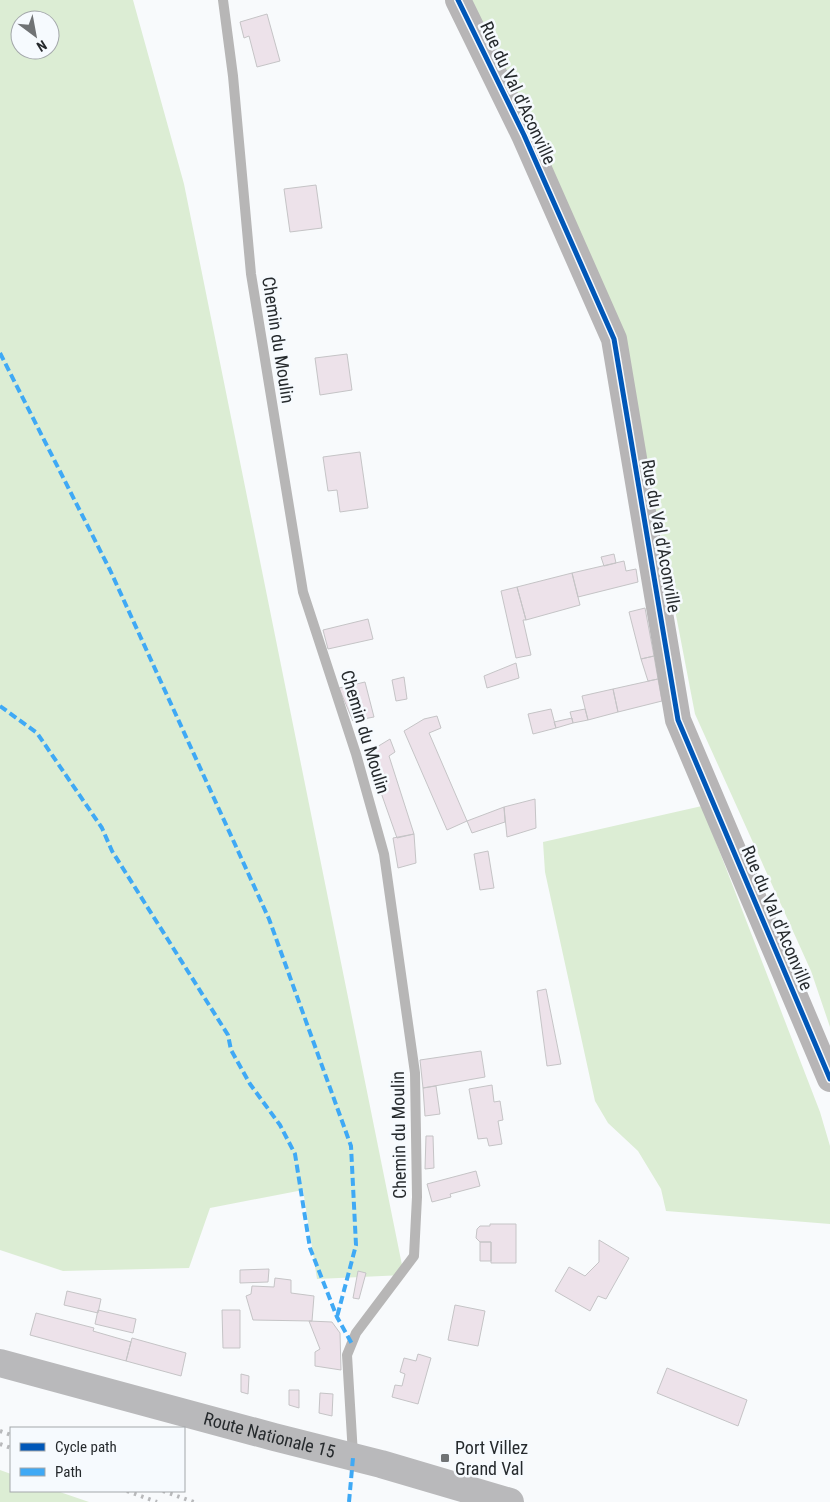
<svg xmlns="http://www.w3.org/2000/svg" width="830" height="1502" viewBox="0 0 830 1502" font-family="'Roboto Condensed',sans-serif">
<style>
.green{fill:#dcedd4;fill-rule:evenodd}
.building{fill:#ede2ea;stroke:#c5c4c6}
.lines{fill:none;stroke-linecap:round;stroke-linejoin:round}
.lane{stroke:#b7b6b6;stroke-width:10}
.secondary{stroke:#b7b5b6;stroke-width:26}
.primary{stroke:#b9b9bb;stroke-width:28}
.rail{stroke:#b8b9bb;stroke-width:4;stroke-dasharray:2.5 5;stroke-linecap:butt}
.quiet{stroke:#3fa9f5;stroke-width:4;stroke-dasharray:8 4;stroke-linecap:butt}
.cycleway-casing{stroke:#f6fafe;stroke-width:8}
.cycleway{stroke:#0057b8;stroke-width:5}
.poi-dot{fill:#707375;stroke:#f6fafe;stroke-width:2}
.labels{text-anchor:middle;stroke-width:5;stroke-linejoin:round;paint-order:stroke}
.street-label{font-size:18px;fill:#262a2d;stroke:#f6fafe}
.poi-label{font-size:18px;fill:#262a2d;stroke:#f6fafe;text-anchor:start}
</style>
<rect width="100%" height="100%" fill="#f8fafc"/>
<path class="green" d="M0 0H133L184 184 404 1275 317 1279 303 1190 210 1208 189 1268 63 1271 0 1250ZM20 20H50V50H20Z
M466 0H830V1027L811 971 695 714 622 334Z
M702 806 820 1112 830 1146V1224L666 1211 661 1189 638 1151 608 1123 595 1101 545 872 543 842Z
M0 1470 11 1474V1491H57L89 1502H0Z"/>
<path class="building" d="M267 14 280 61 257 67 249 36 244 38 240 22Z
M316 185 322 228 290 232 284 189Z
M347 354 352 390 320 395 315 358Z
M360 452 368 508 340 512 337 490 328 491 323 457Z
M614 554 616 563 604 566 601 557Z
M624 561 626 571 636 569 638 582 578 597 572 573Z
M572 573 580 605 526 620 517 587Z
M517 587 526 620H523L531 655 516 658 501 591Z
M645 608 654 656 641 659 629 612Z
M368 619 373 639 328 649 323 630Z
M654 656 658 679 648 681 641 659Z
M516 663 519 678 487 688 484 676Z
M404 677 407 699 396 701 392 680Z
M658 679 662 701 618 712 613 689Z
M365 682 374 717 353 721 339 688Z
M613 689 618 712 588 720 582 696Z
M551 709 556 728 533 734 528 714Z
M585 709 588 720 573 723 570 712Z
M437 716 441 728 429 733 467 821 447 830 404 731 424 719Z
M572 718 573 723 556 728 554 722Z
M390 739 395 752 389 756 414 834 397 838 367 753Z
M535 799 536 828 507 837 504 807Z
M504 807 505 822 472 833 467 821Z
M414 834 416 863 398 868 393 838Z
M488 851 494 888 480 890 474 854Z
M546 989 561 1064 547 1066 537 991Z
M481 1051 485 1077 423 1088 420 1060Z
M492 1085 494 1102 500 1101 503 1120 498 1121 502 1144 489 1146 487 1138 478 1139 469 1089Z
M436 1086 440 1114 425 1116 423 1088Z
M426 1136H433L434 1168 425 1169Z
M476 1171 480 1186 450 1194 451 1197 432 1202 427 1184Z
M490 1224H516V1263H491V1242H480L476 1238 477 1229 480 1226H490Z
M599 1240 629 1258 606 1299 598 1296 590 1311 555 1291 569 1267 585 1276 599 1262Z
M480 1242H491V1261H480Z
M269 1269 268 1282 240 1283V1270Z
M358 1271 366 1273 359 1299 353 1298Z
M275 1278 291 1280V1293L314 1296 312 1321 253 1320 246 1296 251 1294 252 1286 274 1287Z
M67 1291 101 1299 98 1313 64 1305Z
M455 1305 485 1311 478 1346 448 1340Z
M98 1310 136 1319 133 1333 95 1324Z
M222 1310H240V1348H223Z
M36 1313 94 1328 93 1331 131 1342 126 1361 30 1335Z
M309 1321 332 1322 340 1333 341 1370 315 1366V1352L320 1349Z
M132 1338 186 1353 181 1376 126 1361Z
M418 1354 431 1358 418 1404 392 1397 395 1385 402 1386 405 1374 400 1372 404 1358 416 1361Z
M667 1368 747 1400 738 1426 657 1393Z
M241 1374 249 1376 248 1394 241 1392Z
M289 1390H299V1408L289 1405Z
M320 1393 333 1394 332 1416 319 1413Z"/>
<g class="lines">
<path class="lane" d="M223 0 233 76 251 274 303 592 356 754 384 854 415 1073 417 1197 414 1256 356 1333 347 1355 353 1455"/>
<path class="secondary" d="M458 0 524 135 614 339 678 720 830 1079"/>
<path class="primary" id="s1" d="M0 1363 274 1437 381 1464 510 1502"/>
<path class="rail" d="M0 1431 11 1435
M0 1444 11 1448
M127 1491 157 1502
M163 1491 194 1502"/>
<path class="quiet" d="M0 353 110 570 269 919 351 1146 356 1245 337 1317
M0 706 37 733 102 828 112 851 228 1035 231 1050 250 1084 280 1125 295 1154 310 1248 337 1317 352 1344
M349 1502 353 1458"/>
<g class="cycleway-casing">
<path id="cycleway" d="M458 0 524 135 614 339 678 720 830 1079"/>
</g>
<use href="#cycleway" class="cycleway"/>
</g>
<rect class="poi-dot" x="440" y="1453" width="10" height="10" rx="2.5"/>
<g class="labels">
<g class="street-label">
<text transform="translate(518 93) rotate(65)" y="6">Rue du Val d'Aconville</text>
<text transform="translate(278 340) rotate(81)" y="6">Chemin du Moulin</text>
<text transform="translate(661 536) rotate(80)" y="6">Rue du Val d'Aconville</text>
<text transform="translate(365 732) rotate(73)" y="6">Chemin du Moulin</text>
<text transform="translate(777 918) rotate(67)" y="6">Rue du Val d'Aconville</text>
<text transform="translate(399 1135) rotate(-91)" y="6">Chemin du Moulin</text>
<text dy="6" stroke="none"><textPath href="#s1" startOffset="279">Route Nationale 15</textPath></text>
</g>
<g class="poi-label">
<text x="455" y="1454">Port Villez<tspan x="455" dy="21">Grand Val</tspan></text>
</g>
</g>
<rect x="10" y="1427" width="175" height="65" fill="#f6fafe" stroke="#a3a7aa"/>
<rect x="20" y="1443" width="25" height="8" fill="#0057b8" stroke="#a3a7aa"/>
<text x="55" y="1452" font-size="15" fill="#262a2d">Cycle path</text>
<rect x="20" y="1468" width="25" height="8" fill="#3fa9f5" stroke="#a3a7aa"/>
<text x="55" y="1477" font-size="15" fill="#262a2d">Path</text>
<g transform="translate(35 35) rotate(148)"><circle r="24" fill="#f6fafe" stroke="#a3a7aa"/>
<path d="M0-4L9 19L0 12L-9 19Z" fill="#707375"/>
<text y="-8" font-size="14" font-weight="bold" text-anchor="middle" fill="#262a2d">N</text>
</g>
</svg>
